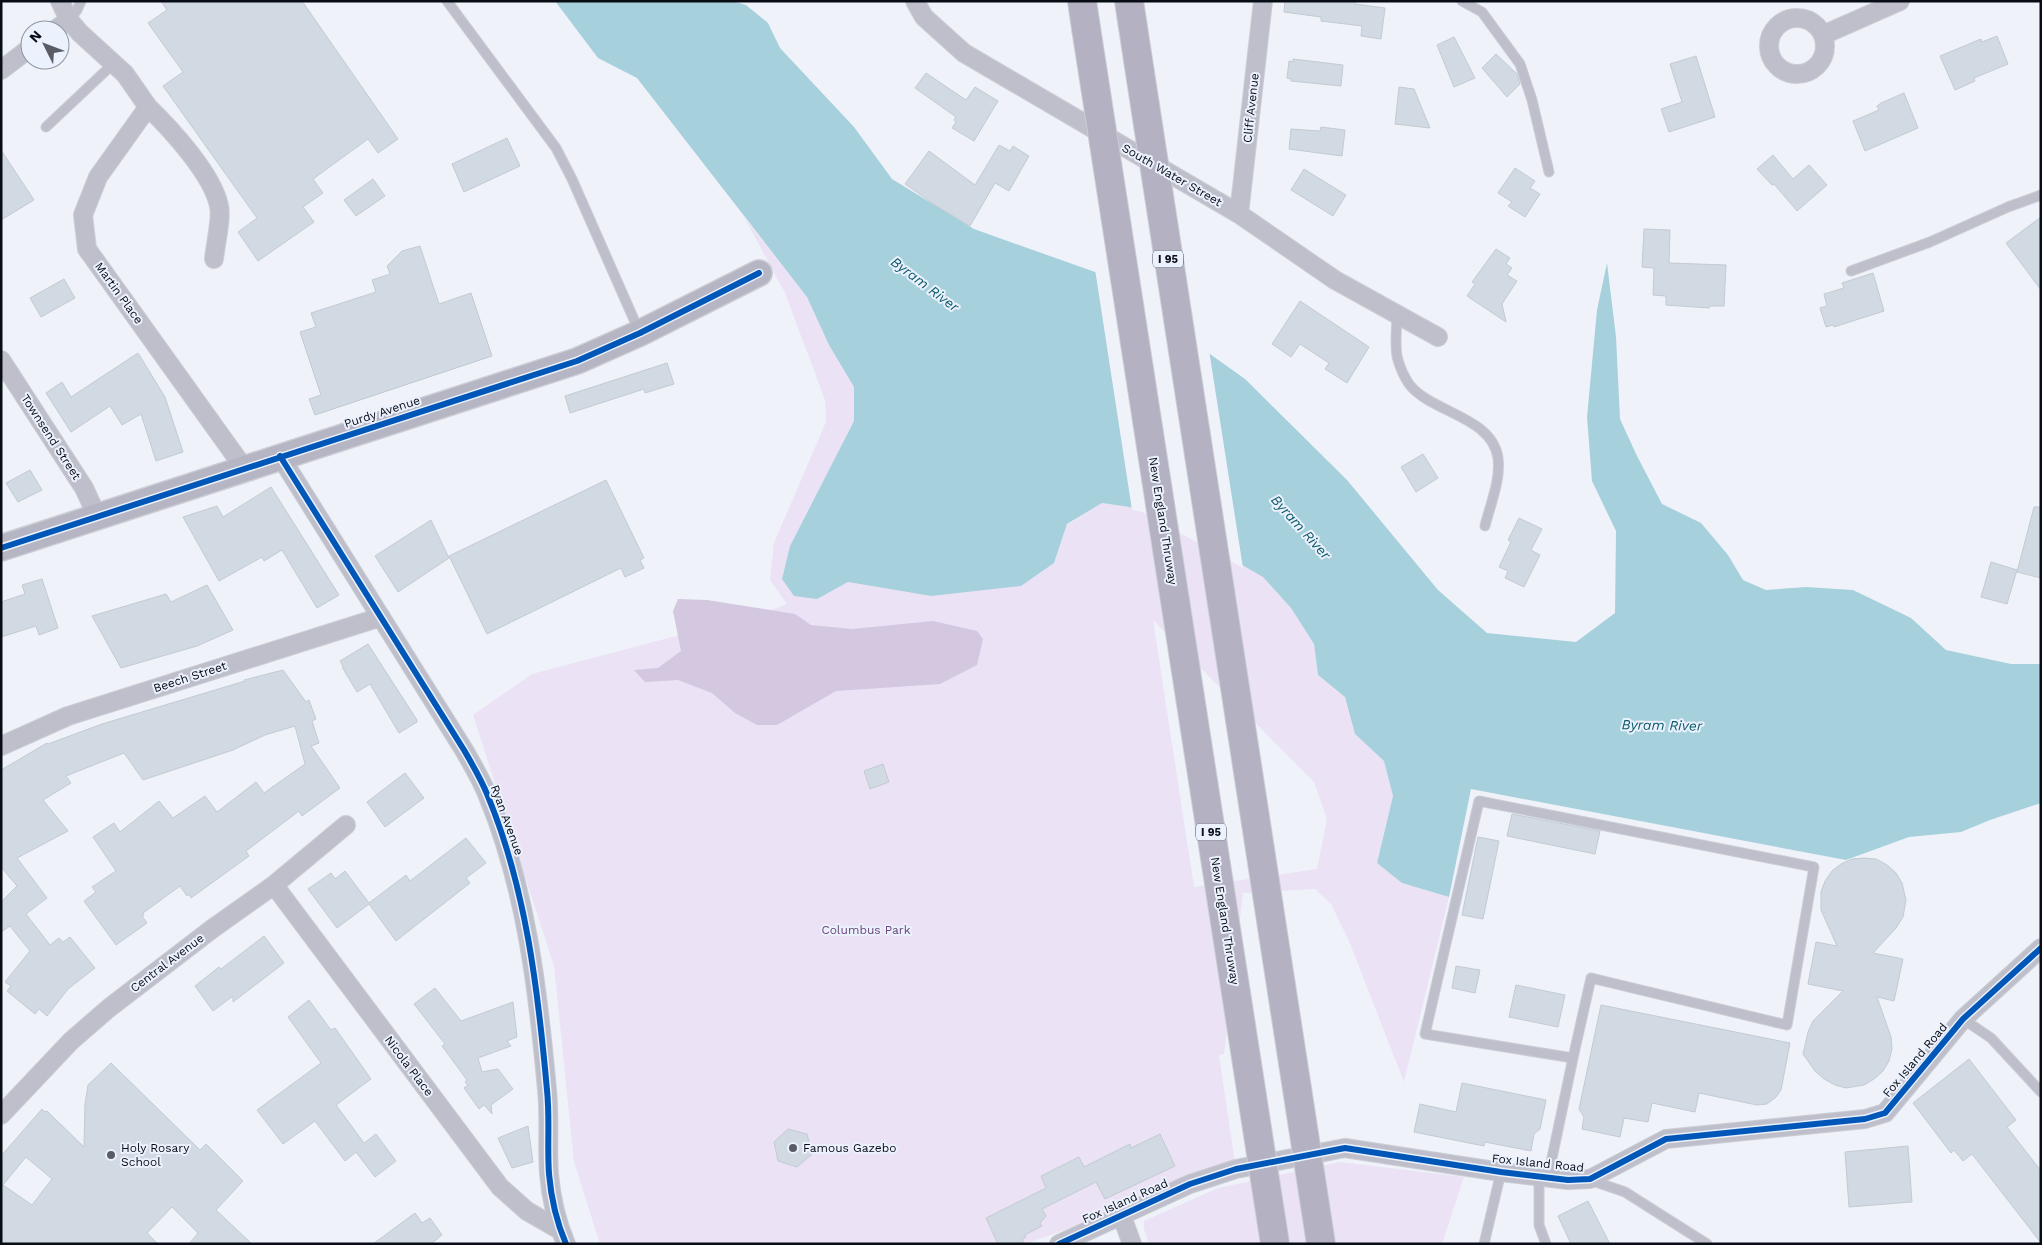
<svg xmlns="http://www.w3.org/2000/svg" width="2042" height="1245" viewBox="0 0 2042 1245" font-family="'Work Sans',sans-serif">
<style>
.green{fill:#ebe2f5;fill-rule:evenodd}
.forest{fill:#d4c7e0}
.water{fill:#a7d0dd}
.pier{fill:#eff2f9}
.building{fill:#d1dae3;stroke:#c3cad1;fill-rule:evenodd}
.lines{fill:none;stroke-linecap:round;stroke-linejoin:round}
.lane-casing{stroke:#cbced4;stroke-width:11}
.street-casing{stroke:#cbced4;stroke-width:20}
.secondary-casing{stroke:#cbced4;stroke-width:28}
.highway-casing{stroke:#cbced4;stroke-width:30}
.lane{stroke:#bfbfcb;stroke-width:9}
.street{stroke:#bfbfcb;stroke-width:18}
.secondary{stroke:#b6b5c3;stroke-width:25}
.highway{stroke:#b3b1c2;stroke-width:28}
.highway-bridge-casing{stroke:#cbced4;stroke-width:30;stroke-linecap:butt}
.highway-bridge{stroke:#b3b1c2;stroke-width:28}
.cycleway-casing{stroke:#ebf1fd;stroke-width:9}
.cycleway{stroke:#0057b8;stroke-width:6}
.poi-dot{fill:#595c65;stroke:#ebf1fd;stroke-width:2}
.labels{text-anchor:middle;stroke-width:4;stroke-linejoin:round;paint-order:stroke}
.shield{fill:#ebf1fd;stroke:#4c515b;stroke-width:1}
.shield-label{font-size:11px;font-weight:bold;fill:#080c15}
.street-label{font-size:12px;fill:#080c15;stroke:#ebf1fd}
.park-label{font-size:12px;fill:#6a467a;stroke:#ebf1fd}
.poi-label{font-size:12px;fill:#080c15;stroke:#ebf1fd;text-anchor:start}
.water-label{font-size:14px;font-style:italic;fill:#0b5b6b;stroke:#ebf1fd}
</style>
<rect width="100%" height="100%" fill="#eff2f9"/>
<path class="green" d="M744 217 807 297 829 345 854 387V421L790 546 782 579 807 597 848 582 931 596 1054 563 1067 525 1102 503 1143 509 1263 577 1291 608 1314 644 1318 675 1345 697 1355 734 1384 761 1393 796 1377 863 1402 883 1449 897 1404 1082 1349 941 1331 904 1315 889 1243 893 1224 1054 1219 1055 1236 1169 1025 1244H600L574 1162 554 966 473 715 532 674 763 613 787 604 770 580 774 543 826 422 825 400 785 293ZM1153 620 1314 782 1327 819 1317 869 1194 887Z
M1340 1162 1464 1177 1442 1244H1149L1144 1229V1221L1218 1188Z"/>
<path class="forest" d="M678 599 707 600 795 614 811 625 852 629 933 621 977 631 983 639 977 665 940 684 836 691 777 725H757L735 713 712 693 678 680 645 682 634 670 658 668 681 651 673 611Z"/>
<path class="water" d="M555 1H732L746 5 768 23 780 48 854 127 892 179 974 229 1095 272 1245 379 1347 480 1438 590 1487 633 1576 642 1615 613 1616 531 1592 481 1587 417 1597 310 1607 263 1616 337 1620 419 1637 456 1662 504 1701 523 1728 555 1743 580 1766 590 1806 587 1853 590 1911 618 1946 650 2011 664H2041V803L1990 820 1961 832 1909 837 1846 860 1471 789 1449 897 1402 883 1377 863 1393 796 1384 761 1355 734 1345 697 1318 675 1314 644 1291 608 1263 577 1143 509 1102 503 1067 524 1054 563 1021 586 931 596 848 582 817 599 794 596 782 579 790 546 854 421V387L829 345 807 297 637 78 598 58Z"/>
<path class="pier" d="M1095 269 1209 350 1243 568 1142 512 1132 510Z"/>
<path class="building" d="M161 1H302L398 139 378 153 368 139 313 179 323 193 303 207 314 222 258 261 238 232 257 218 163 86 183 72 148 23 167 10Z
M1285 1H1355V4L1385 8 1381 39 1361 36 1362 26 1321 21V17L1284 12Z
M1997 36 2008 64 1974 78 1975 81 1955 90 1940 56 1981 39 1982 42Z
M1454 37 1475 78 1454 87 1437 45Z
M1496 54 1517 74 1520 84 1507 97 1482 68Z
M1696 56 1715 117 1669 132 1661 109 1682 102 1670 64Z
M1293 59 1343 65 1341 86 1291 81V79L1287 78 1289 61 1293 62Z
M926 73 966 100 975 87 998 101 974 141 952 128 956 122 954 120 956 117 915 88Z
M1399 87 1414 89 1430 128 1395 124Z
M1904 93 1918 128 1865 151 1853 121 1879 110 1877 106 1881 103Z
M1321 127 1345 130 1342 156 1289 149 1291 129 1320 131Z
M507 138 520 166 464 192 452 164Z
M999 145 1010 151 1013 146 1029 156 1009 191 995 183 970 226 938 207 905 184 929 151 975 185Z
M1 150 34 200 1 220Z
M1773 155 1793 179 1809 165 1827 185 1797 211 1774 184 1772 185 1757 169Z
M1515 168 1535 181 1530 188 1540 194 1525 217 1508 206 1512 202 1498 193Z
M1304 169 1346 195 1333 216 1291 190Z
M373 179 385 196 356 216 344 200Z
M2041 217V290L2006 243Z
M1644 229 1670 230 1669 263 1726 265 1724 306H1710L1709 308 1666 305V296L1653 295 1654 268 1642 267Z
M420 246 439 304 471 293 492 356 315 415 309 399 321 395 300 332 316 327 311 313 376 292 372 280 390 274 387 266 402 251Z
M1496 249 1510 258 1506 264 1512 268 1507 275 1517 281 1502 304 1506 322 1467 296 1475 284 1472 282Z
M1873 273 1884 311 1834 327 1833 325 1826 327 1820 308 1827 306 1824 294 1844 288 1842 283Z
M64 279 75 298 41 317 30 298Z
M1300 301 1369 347 1347 383 1325 369 1329 363 1300 344 1291 357 1272 344Z
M138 353 165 397 183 452 156 461 141 414 122 425 110 406 71 432 46 393 62 382 71 397Z
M667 363 674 384 645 393 644 389 570 413 565 396Z
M1423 454 1438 478 1416 492 1401 467Z
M30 470 42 490 18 502 6 483Z
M606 480 644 558 640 560 644 568 625 577 621 568 487 634 449 556Z
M271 487 339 595 317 608 282 550 264 561 262 557 219 581 183 517 217 506 223 517Z
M2034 507H2041V578L2017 572Z
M1519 518 1542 529 1531 550 1540 555 1524 587 1505 578 1508 571 1499 567 1511 542 1508 540Z
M431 520 449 558 398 592 375 556Z
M1991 562 2017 570 2007 604 1981 597Z
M42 579 58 628 39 635 36 626 1 637V602L25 594 22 585Z
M207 585 233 630 197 646 121 668 92 616 166 594 171 602Z
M368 644 417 720V722L399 733 370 684 357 692 342 667 343 666 340 661Z
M283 670 306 702 309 700 316 719 312 721 319 743 311 746 340 788 302 816 299 811 246 851 249 856 191 898 189 894 187 896 180 886 143 913 144 915 142 916 147 923 116 945 84 901 96 892 92 887 116 871 93 837 114 823 120 832 159 801 173 818 205 796 217 812 256 782 264 793 305 764 295 726 265 735 233 750 143 780 124 753 66 776 71 783 43 800 68 831 17 858 47 898 26 914 50 945 59 938 63 942 70 937 95 968 68 989 47 1016 39 1009 35 1014 7 991 11 986 5 982 30 951 10 926 1 932V902L17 886 1 867V770L47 743 48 744 102 724 245 681 244 680Z
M883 764 889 782 870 789 864 771Z
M405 773 424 798 385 827 367 802Z
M1512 814 1600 831 1595 854 1507 836Z
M1478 837 1499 841 1483 919 1462 915Z
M466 838 486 863 466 878 470 883 396 941 369 904 337 928 308 889 331 873 335 879 345 871 369 903 406 875 410 881Z
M1864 858 1876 859 1887 865 1896 873 1902 883 1906 900 1903 917 1896 928 1873 953 1903 959 1894 1001 1877 997 1891 1037 1892 1049 1889 1061 1883 1071 1874 1079 1864 1085 1846 1088 1835 1085 1824 1079 1815 1071 1803 1054 1808 1032 1813 1021 1843 991 1808 984 1816 942 1837 946 1821 910V892L1825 881 1832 871 1841 864 1852 859Z
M264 936 284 963 233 1002V996L213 1011 195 986 219 967 221 969Z
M1456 966 1480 970 1475 993 1452 988Z
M1516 985 1565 995 1558 1027 1509 1017Z
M435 988 461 1021 513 1002 517 1037 507 1041 511 1046 478 1058 482 1072 498 1069 513 1089 491 1105 492 1114 484 1105 479 1109 464 1088 468 1085 465 1082 467 1080 442 1046 445 1044 414 1004Z
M309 1000 331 1030 335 1028 371 1079 336 1105 364 1143 376 1134 396 1161 375 1177 356 1152 345 1161 315 1121 283 1144 257 1110 321 1063 288 1017Z
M1601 1005 1790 1043 1781 1090 1776 1097 1767 1104 1757 1105 1699 1093 1695 1112 1652 1103 1648 1122 1624 1118 1620 1137 1582 1129 1584 1117 1579 1109Z
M1969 1059 2016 1120 2007 1127 2041 1171V1243L1972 1154 1963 1161 1954 1150 1951 1153 1913 1103Z
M111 1063 200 1150 206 1144 243 1181 216 1210 252 1244H189L198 1233 172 1207 147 1233 158 1244H1V1156L42 1109 45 1112 47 1111 84 1147 85 1104 88 1085ZM26 1157 52 1179 32 1205 3 1185Z
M1462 1083 1546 1100 1540 1129 1534 1134 1531 1151 1485 1142 1484 1146 1414 1132 1420 1104 1456 1112Z
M528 1126 533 1162 512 1168 498 1138Z
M788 1129 807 1134 812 1154 797 1167 778 1161 774 1142Z
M1160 1134 1175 1166 1105 1199 1096 1182 1042 1209 1046 1216 1040 1223 1042 1226 1025 1235 1026 1237 1022 1239 1024 1244H998L986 1218 1046 1188 1041 1176 1079 1157 1084 1167 1130 1144 1131 1148Z
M1908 1146 1912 1202 1849 1207 1845 1152Z
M1588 1201 1610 1244H1571L1558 1216Z
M415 1213 422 1223 430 1218 442 1235 431 1244H373Z"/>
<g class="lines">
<g class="lane-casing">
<path id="lane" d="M447 1 556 148 572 179 639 331
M1462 1 1482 12 1520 64 1532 100 1549 172
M69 20 77 10 81 1
M46 127 114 63
M1851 271 1930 242 2008 207 2041 195
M1397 314C1397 327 1394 349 1398 360 1400 367 1405 378 1409 384 1431 413 1492 416 1498 458 1501 480 1490 505 1485 526
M1963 1019 1991 1038 2041 1092
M1539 1176V1225L1546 1244
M1548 1177 1573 1058 1425 1034 1479 801 1814 867 1787 1025 1591 978 1573 1058
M1590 1180 1625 1192 1707 1244
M1484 1244 1501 1172"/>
</g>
<g class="street-casing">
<path id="street" d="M60 1 69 20 80 33 125 74 148 107 98 177 83 215 87 249 244 468
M915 1 924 17 964 53 1239 214 1335 280 1438 337
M1769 46a28 28 0 1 1 56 0a28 28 0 1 1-56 0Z
M55 30 69 20
M1823 35 1900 1
M1 70 30 48
M148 107C171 129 213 175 219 206 222 217 215 247 214 259
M1239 214 1263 1
M1 360 84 488 97 516
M280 456 464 750C472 764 481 779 487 794 526 887 538 990 547 1090 550 1118 547 1146 549 1174 551 1197 557 1223 566 1244
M1 746 68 716 381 617
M274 885 500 1187 527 1211 560 1230
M1 1115 71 1041 109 1008 212 929 274 885 346 825
M1121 1214 1132 1244
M1059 1244 1190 1184 1236 1169 1345 1148 1501 1172 1568 1180 1590 1179 1666 1139 1865 1119 1885 1113 1963 1019 2041 948"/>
</g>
<g class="secondary-casing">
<path id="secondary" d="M1 548 577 361 640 333 759 273"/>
</g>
<g class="highway-casing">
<path id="highway" d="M1082 1 1086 28
M1129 1 1138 60"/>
</g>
<use href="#lane" class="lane"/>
<use href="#street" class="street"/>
<use href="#secondary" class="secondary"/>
<use href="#highway" class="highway"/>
<g class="highway-bridge-casing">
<path id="highway-bridge" d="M1086 28 1275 1244
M1138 60 1321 1244"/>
</g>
<use href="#highway-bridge" class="highway-bridge"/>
<g class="cycleway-casing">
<path id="cycleway" d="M280 456 464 750C472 764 481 779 487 794 526 887 538 990 547 1090 550 1118 547 1146 549 1174 551 1197 557 1223 566 1244
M1 548 577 361 640 333 759 273
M1059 1244 1190 1184 1236 1169 1345 1148 1501 1172 1568 1180 1590 1179 1666 1139 1865 1119 1885 1113 1963 1019 2041 948"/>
</g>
<use href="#cycleway" class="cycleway"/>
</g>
<g class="poi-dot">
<circle cx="793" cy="1148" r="5"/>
<circle cx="111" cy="1155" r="5"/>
</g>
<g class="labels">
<g class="shield">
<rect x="1153" y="250.5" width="30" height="17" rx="4"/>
<rect x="1196" y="823.5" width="30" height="17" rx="4"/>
</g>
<g class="shield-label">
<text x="1168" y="263">I 95</text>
<text x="1211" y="836">I 95</text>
</g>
<g class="street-label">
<text transform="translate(1251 108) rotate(-84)" y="4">Cliff Avenue</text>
<text transform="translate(1172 175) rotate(30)" y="4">South Water Street</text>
<text transform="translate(119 293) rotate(54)" y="4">Martin Place</text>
<text transform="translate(382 412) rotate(-18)" y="4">Purdy Avenue</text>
<text transform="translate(51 437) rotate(57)" y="4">Townsend Street</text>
<text transform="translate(1163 521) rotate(81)" y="4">New England Thruway</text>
<text transform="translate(190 677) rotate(-18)" y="4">Beech Street</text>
<text transform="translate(507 820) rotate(70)" y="4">Ryan Avenue</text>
<text transform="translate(1225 921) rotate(81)" y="4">New England Thruway</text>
<text transform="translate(167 963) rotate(-37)" y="4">Central Avenue</text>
<text transform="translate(1915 1060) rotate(-50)" y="4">Fox Island Road</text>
<text transform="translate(409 1066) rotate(53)" y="4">Nicola Place</text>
<text transform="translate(1538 1163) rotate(6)" y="4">Fox Island Road</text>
<text transform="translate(1125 1201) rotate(-24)" y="4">Fox Island Road</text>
</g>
<g class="park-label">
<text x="866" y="934">Columbus Park</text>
</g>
<g class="poi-label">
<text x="121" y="1152">Holy Rosary<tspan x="121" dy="14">School</tspan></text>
<text x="803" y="1152">Famous Gazebo</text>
</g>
<g class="water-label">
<text transform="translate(925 284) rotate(37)" y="5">Byram River</text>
<text transform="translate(1301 527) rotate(48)" y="5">Byram River</text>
<text transform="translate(1662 725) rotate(1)" y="5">Byram River</text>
</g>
</g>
<rect width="2042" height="1245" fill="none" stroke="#080c15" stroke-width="5"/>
<g transform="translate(45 45) rotate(312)"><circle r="24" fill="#ebf1fd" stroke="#9095a0"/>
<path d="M0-4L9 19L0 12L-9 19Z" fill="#595c65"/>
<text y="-8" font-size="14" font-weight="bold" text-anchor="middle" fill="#080c15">N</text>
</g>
</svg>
